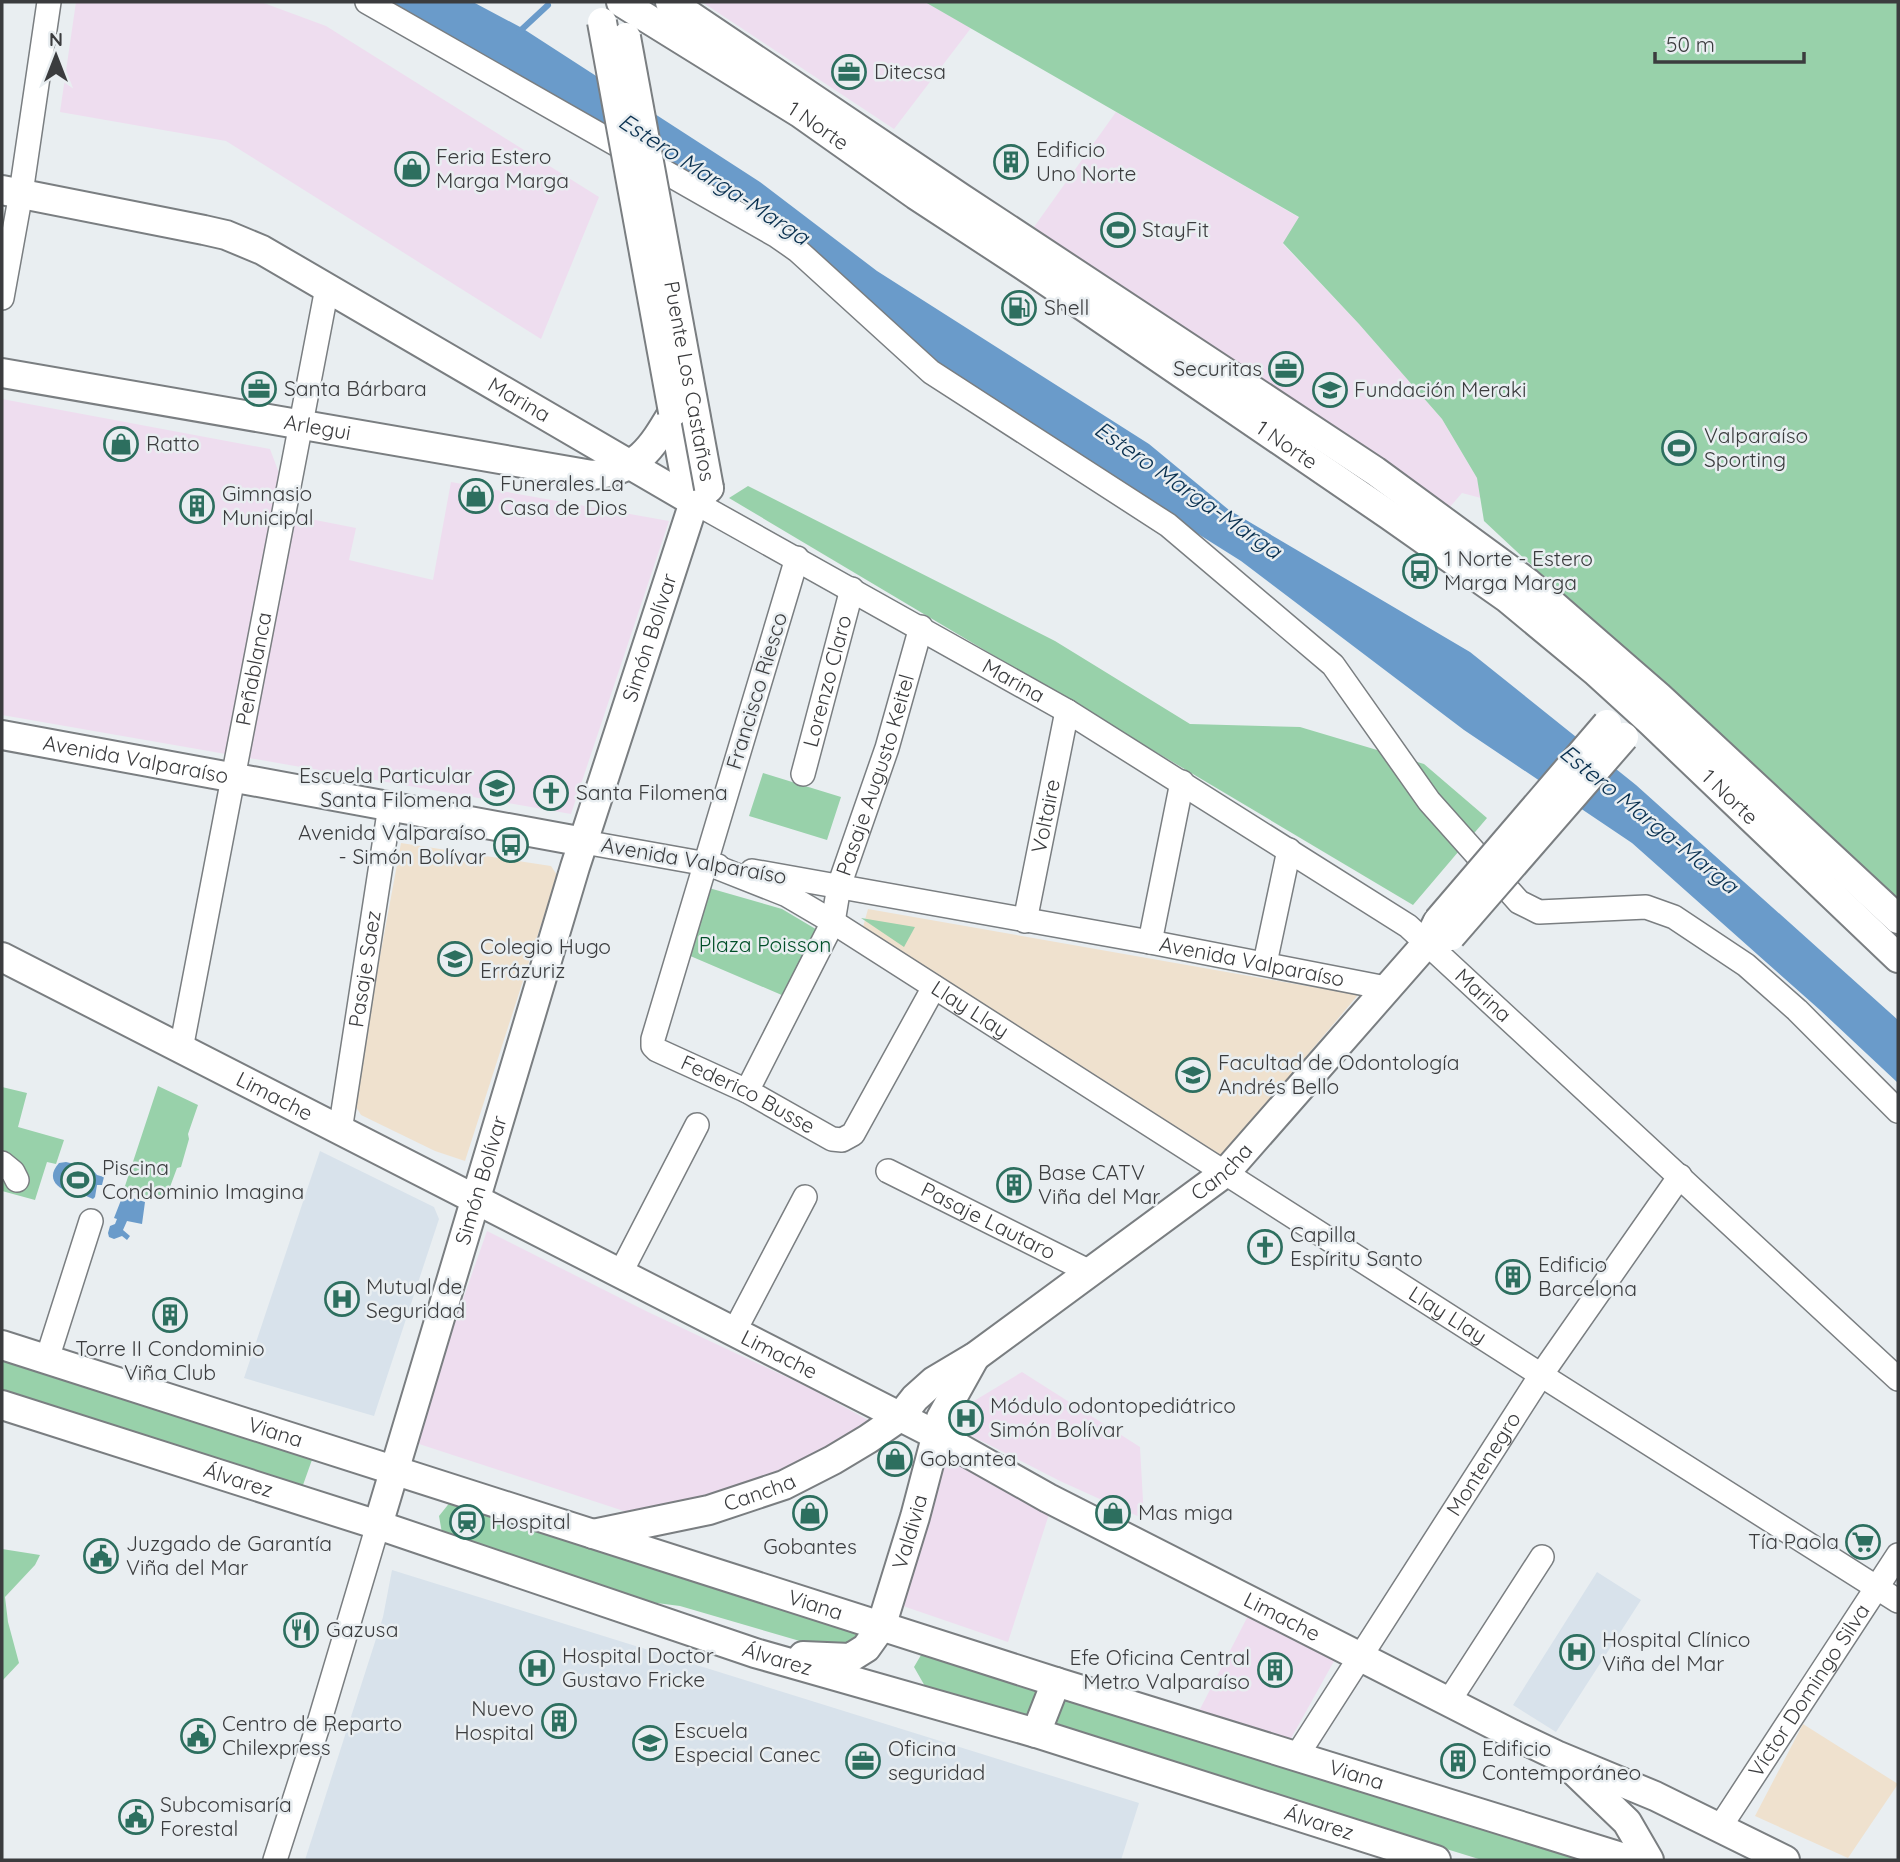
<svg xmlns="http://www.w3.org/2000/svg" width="1900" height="1862" viewBox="0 0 1900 1862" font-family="Quicksand,sans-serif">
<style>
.commercial{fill:#eeddef}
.built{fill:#d8e2eb}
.education{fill:#efe1ce}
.green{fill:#98d1aa}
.water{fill:#6a9bca}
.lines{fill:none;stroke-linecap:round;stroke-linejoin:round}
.stream{stroke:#6a9bca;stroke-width:6}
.minor-casing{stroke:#7a7e81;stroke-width:26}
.major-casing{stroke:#7a7e81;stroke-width:32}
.minor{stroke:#fff;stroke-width:23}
.major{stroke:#fff;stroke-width:28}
.major-bridge-casing{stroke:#7a7e81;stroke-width:32;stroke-linecap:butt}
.major-bridge{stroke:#fff;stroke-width:28}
.labels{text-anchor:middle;stroke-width:5;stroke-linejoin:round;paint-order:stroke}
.poi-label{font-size:21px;fill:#3b3c3e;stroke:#e9eef1;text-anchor:start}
.street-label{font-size:21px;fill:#3b3c3e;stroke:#e9eef1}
.park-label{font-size:21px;fill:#004e28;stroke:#e9eef1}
.water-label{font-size:23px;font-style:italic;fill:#09304f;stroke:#e9eef1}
</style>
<rect width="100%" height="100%" fill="#e9eef1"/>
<path class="commercial" d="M76 2H261L326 26 599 197 541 339 226 141 60 112Z
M702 2H925L971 28 894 129Z
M1116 112 1300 218 1283 244 1359 324 1442 419 1477 478 1481 498 1462 493 1449 508 1034 227Z
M2 399 270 449 295 516 356 528 349 560 433 580 451 482 669 521 571 814 2 715Z
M487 1231 648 1312 808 1387 875 1424 777 1476 633 1514 413 1442Z
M1022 1372 1140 1447 1144 1519 1060 1481 954 1427 959 1410Z
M957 1464 1050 1511 1008 1642 900 1605 941 1469Z
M1251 1610 1338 1654 1289 1742 1198 1713Z"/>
<path class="built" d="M320 1151 434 1207 439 1219 374 1416 244 1378Z
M392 1570 1139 1803 1121 1860H305L383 1617Z
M1597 1572 1641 1600 1556 1732 1513 1705Z"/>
<path class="education" d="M401 843 551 866 557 875 465 1161 435 1151 361 1115 353 1102Z
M868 909 1358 995 1222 1156 863 927Z
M1803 1724 1898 1784 1848 1858 1755 1816Z"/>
<path class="green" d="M925 2H1898V907L1484 521 1477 478 1442 419 1359 324 1283 243 1299 217Z
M748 486 1055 641 1190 724 1300 727 1424 764 1487 818 1413 905 729 498Z
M763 773 841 797 827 840 749 816Z
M709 888 782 909 819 931 784 996 688 955Z
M861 918 915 927 904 947Z
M158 1086 198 1105 188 1134 189 1139 181 1167 177 1168 167 1195 161 1201 124 1189Z
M2 1087 27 1093 18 1127 64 1140 56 1164 47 1162 35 1200 2 1191Z
M2 1357 313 1457 303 1485 289 1490 2 1398Z
M451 1501 864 1630 848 1655 680 1606 649 1602 442 1533 439 1516Z
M2 1549 40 1555 35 1565 5 1597 8 1622 19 1663 3 1680Z
M924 1650 1596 1860H1482L926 1688 914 1667Z"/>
<path class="water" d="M381 2H473L522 28 760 182 877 271 1149 444 1229 510 1470 652 1636 785 1898 1020V1083L1820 1010 1632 843 1464 730 1241 561 920 359 836 269 763 217Z
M66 1162 91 1168 97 1175 104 1177 102 1185H97L95 1197 93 1199 84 1195 82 1189 76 1185 69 1192C54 1187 47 1176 59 1163Z
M123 1195 145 1202 142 1224 127 1221 123 1230 130 1236 127 1240 122 1236 114 1239 109 1237 108 1233 110 1226 115 1224 117 1219 114 1218Z"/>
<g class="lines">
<path class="stream" d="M519 32 548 5"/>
<g class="minor-casing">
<g id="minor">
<path d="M367 2 777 236 797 250 931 372 1168 525 1333 665 1429 801 1519 902 1539 912 1646 907 1674 917 1746 965 1797 1010 1898 1111"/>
<path d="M2 298 21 193 49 2"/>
<path id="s1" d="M694 502 1067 711 1408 926 1898 1379"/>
<path id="s2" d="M797 558 653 1039V1046L657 1050 747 1091 832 1139 842 1140 853 1134 934 987"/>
<path id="s3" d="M803 774 852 589"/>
<path d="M584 842 718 866"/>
<path id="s4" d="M706 863 787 895 833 922 1541 1375 1898 1601"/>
<path id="s5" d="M752 871 1150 942 1386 988"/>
<path id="s6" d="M1025 921 1067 711"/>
<path d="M1150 942 1182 782"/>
<path d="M1265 963 1289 850"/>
<path id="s7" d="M181 1049 327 288"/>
<path id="s8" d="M747 1091 833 922 839 886 887 748 921 627"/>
<path id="s9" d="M340 1131 390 806"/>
<path d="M2 1163 13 1172 17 1180"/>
<path id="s10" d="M888 1171 1090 1272"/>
<path d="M620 1274 697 1125"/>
<path d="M734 1332 805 1197"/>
<path d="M47 1359 91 1221"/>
<path d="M1449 1701 1542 1557"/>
<path id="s11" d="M1296 1757 1541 1375 1680 1176"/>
<path id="s12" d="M1720 1827 1898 1555"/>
<path d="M275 1860 319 1723 378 1525"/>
</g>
</g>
<g class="major-casing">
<g id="major">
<path id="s13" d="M621 2 800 113 916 195 1035 273 1389 515 1507 598 1595 671 1651 722 1898 958"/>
<path d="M670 2 961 198 1375 471 1528 583 1658 696 1898 919"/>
<path id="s14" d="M2 190 204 230 226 235 262 250 694 502"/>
<path id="s15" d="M2 373 592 475C638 471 651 449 673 412"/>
<path d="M673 412 685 476 694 502"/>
<path id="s16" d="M2 735 584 842"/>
<path id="s17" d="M2 957 938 1436 1048 1498 1512 1734 1556 1755 1655 1796 1785 1860"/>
<path id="s18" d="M2 1345 1056 1682 1631 1860"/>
<path id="s19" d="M2 1405 378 1525 755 1653 1036 1733 1436 1860"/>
<path id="s20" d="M378 1525 575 867 694 502 709 488"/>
<path id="s21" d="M593 1534 709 1510 784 1485 833 1460 868 1439 900 1417 915 1398 934 1381 976 1356 1226 1172 1427 943 1437 923"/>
<path id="s22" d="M803 1656 850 1658 866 1648 881 1627 915 1517 941 1418 975 1357"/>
<path d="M1036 1733 1056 1682"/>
<path d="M1574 1771 1627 1822 1649 1860"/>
</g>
</g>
<use href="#minor" class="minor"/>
<use href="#major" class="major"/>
<g class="major-bridge-casing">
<g id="major-bridge">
<path d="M602 22 673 412"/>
<path id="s23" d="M626 37 709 488"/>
<path d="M1438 921 1607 724"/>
<path d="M1451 936 1624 737"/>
</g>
</g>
<use href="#major-bridge" class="major-bridge"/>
</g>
<defs>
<g id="office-ring" transform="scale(1.75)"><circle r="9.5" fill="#e9eef1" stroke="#2d6f5f" stroke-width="1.5"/><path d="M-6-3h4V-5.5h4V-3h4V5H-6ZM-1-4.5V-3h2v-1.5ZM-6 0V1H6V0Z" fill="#2d6f5f"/></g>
<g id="building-ring" transform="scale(1.75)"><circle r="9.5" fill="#e9eef1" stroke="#2d6f5f" stroke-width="1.5"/><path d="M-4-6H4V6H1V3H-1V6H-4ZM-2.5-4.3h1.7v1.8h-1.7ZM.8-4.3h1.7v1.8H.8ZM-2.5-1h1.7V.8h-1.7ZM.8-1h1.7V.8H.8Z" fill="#2d6f5f"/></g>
<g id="shop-ring" transform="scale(1.75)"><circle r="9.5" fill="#e9eef1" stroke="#2d6f5f" stroke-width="1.5"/><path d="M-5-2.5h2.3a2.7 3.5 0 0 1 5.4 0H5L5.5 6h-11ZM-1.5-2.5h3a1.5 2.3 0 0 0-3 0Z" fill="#2d6f5f"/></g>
<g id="stadium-ring" transform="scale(1.75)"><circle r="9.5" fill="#e9eef1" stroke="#2d6f5f" stroke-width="1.5"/><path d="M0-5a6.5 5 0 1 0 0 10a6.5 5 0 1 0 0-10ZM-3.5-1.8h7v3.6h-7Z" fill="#2d6f5f"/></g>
<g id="fuel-ring" transform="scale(1.75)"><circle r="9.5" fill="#e9eef1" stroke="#2d6f5f" stroke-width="1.5"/><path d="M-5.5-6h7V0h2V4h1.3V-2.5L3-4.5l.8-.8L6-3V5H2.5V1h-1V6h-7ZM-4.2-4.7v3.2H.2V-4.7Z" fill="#2d6f5f"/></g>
<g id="school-ring" transform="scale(1.75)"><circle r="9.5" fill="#e9eef1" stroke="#2d6f5f" stroke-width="1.5"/><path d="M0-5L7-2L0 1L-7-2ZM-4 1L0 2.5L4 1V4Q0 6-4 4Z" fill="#2d6f5f"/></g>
<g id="bus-ring" transform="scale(1.75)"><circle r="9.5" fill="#e9eef1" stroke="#2d6f5f" stroke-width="1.5"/><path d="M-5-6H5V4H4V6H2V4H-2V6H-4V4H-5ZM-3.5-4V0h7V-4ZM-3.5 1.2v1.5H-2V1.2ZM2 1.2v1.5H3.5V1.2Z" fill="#2d6f5f"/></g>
<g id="church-ring" transform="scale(1.75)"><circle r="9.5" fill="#e9eef1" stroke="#2d6f5f" stroke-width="1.5"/><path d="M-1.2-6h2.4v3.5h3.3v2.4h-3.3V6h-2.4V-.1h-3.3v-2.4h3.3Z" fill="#2d6f5f"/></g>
<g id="university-ring" transform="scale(1.75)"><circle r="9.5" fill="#e9eef1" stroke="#2d6f5f" stroke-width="1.5"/><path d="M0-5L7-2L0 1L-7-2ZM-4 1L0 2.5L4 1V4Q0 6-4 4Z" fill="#2d6f5f"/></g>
<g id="hospital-ring" transform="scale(1.75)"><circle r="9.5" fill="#e9eef1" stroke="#2d6f5f" stroke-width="1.5"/><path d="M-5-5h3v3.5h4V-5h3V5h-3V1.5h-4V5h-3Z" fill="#2d6f5f"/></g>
<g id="station-ring" transform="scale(1.75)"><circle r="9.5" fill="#e9eef1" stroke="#2d6f5f" stroke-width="1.5"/><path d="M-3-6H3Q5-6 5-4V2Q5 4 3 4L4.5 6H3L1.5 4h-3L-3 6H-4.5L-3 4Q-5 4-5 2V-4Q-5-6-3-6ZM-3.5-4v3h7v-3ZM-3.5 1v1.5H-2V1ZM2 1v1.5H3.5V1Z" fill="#2d6f5f"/></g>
<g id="supermarket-ring" transform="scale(1.75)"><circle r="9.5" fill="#e9eef1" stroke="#2d6f5f" stroke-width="1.5"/><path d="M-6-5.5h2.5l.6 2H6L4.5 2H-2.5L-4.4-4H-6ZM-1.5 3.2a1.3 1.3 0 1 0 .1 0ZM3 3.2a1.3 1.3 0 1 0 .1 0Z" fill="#2d6f5f"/></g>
<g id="civic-ring" transform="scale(1.75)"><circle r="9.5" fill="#e9eef1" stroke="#2d6f5f" stroke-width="1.5"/><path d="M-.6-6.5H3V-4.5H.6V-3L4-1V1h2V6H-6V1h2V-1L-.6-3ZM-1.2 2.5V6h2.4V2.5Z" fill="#2d6f5f"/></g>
<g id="restaurant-ring" transform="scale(1.75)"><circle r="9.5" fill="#e9eef1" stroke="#2d6f5f" stroke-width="1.5"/><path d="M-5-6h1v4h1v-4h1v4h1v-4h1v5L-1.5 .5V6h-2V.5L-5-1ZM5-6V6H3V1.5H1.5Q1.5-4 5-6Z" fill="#2d6f5f"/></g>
</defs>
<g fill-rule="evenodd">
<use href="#office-ring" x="849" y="72"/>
<use href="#building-ring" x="1011" y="162"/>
<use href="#shop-ring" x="412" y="169"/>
<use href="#stadium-ring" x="1118" y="230"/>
<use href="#fuel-ring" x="1019" y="308"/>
<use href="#office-ring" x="1286" y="369"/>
<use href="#office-ring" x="259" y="389"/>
<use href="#school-ring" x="1330" y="390"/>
<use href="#shop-ring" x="121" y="444"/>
<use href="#stadium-ring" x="1679" y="448"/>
<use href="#shop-ring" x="476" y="496"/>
<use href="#building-ring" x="197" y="506"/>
<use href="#bus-ring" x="1420" y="571"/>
<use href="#school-ring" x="497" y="788"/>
<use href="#church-ring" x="551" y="793"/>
<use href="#bus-ring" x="511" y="845"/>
<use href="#school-ring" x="455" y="959"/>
<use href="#university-ring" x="1193" y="1075"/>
<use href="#stadium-ring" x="78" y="1180"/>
<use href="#building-ring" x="1014" y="1185"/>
<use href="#church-ring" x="1265" y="1247"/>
<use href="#building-ring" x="1513" y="1277"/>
<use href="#hospital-ring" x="342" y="1299"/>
<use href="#building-ring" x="170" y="1315"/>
<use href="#hospital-ring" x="966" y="1418"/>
<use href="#shop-ring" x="895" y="1459"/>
<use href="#shop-ring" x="810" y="1513"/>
<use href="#shop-ring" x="1113" y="1513"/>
<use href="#station-ring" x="467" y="1522"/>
<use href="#supermarket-ring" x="1863" y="1542"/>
<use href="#civic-ring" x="101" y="1556"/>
<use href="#restaurant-ring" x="301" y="1630"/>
<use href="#hospital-ring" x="1577" y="1652"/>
<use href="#hospital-ring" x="537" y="1668"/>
<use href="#building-ring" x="1275" y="1670"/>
<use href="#building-ring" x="559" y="1721"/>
<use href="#civic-ring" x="198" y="1736"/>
<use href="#school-ring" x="650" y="1743"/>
<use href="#office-ring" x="863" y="1761"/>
<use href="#building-ring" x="1458" y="1761"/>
<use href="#civic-ring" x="136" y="1817"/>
</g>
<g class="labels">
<g class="poi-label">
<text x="874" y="79">Ditecsa</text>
<text x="1036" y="157">Edificio<tspan x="1036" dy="24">Uno Norte</tspan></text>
<text x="436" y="164">Feria Estero<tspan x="436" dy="24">Marga Marga</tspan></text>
<text x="1142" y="237">StayFit</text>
<text x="1044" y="315">Shell</text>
<text x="1262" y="376" text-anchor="end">Securitas</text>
<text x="284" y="396">Santa Bárbara</text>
<text x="1354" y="397">Fundación Meraki</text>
<text x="1704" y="443">Valparaíso<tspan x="1704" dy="24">Sporting</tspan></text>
<text x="146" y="451">Ratto</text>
<text x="500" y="491">Funerales La<tspan x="500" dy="24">Casa de Dios</tspan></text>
<text x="222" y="501">Gimnasio<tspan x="222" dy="24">Municipal</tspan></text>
<text x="1444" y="566">1 Norte - Estero<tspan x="1444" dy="24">Marga Marga</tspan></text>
<text x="472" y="783" text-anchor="end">Escuela Particular<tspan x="472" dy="24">Santa Filomena</tspan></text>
<text x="576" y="800">Santa Filomena</text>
<text x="486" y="840" text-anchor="end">Avenida Valparaíso<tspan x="486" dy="24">- Simón Bolívar</tspan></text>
<text x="480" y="954">Colegio Hugo<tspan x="480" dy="24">Errázuriz</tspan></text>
<text x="1218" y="1070">Facultad de Odontología<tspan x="1218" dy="24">Andrés Bello</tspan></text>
<text x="102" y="1175">Piscina<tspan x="102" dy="24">Condominio Imagina</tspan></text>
<text x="1038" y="1180">Base CATV<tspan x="1038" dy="24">Viña del Mar</tspan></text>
<text x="1290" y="1242">Capilla<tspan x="1290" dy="24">Espíritu Santo</tspan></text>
<text x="1538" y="1272">Edificio<tspan x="1538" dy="24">Barcelona</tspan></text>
<text x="366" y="1294">Mutual de<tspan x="366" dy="24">Seguridad</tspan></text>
<text x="170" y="1356" text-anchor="middle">Torre II Condominio<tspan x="170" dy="24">Viña Club</tspan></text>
<text x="990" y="1413">Módulo odontopediátrico<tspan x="990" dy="24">Simón Bolívar</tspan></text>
<text x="920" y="1466">Gobantea</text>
<text x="1138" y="1520">Mas miga</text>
<text x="491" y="1529">Hospital</text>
<text x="1839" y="1549" text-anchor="end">Tía Paola</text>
<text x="126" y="1551">Juzgado de Garantía<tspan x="126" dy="24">Viña del Mar</tspan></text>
<text x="810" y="1554" text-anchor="middle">Gobantes</text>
<text x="326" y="1637">Gazusa</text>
<text x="1602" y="1647">Hospital Clínico<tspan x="1602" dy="24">Viña del Mar</tspan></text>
<text x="562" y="1663">Hospital Doctor<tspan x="562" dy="24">Gustavo Fricke</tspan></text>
<text x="1250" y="1665" text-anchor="end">Efe Oficina Central<tspan x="1250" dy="24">Metro Valparaíso</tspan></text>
<text x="534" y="1716" text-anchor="end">Nuevo<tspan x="534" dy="24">Hospital</tspan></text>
<text x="222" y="1731">Centro de Reparto<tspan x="222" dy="24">Chilexpress</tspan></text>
<text x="674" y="1738">Escuela<tspan x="674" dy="24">Especial Canec</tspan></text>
<text x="888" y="1756">Oficina<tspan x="888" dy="24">seguridad</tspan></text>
<text x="1482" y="1756">Edificio<tspan x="1482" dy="24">Contemporáneo</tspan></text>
<text x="160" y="1812">Subcomisaría<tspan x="160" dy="24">Forestal</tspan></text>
</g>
<g class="street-label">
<text dy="7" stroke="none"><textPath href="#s13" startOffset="233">1 Norte</textPath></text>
<text dy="7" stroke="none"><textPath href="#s23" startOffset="350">Puente Los Castaños</textPath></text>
<text dy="7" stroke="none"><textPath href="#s14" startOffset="565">Marina</textPath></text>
<text dy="7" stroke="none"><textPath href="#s15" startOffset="320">Arlegui</textPath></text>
<text dy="7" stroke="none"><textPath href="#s13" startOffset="800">1 Norte</textPath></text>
<text dy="7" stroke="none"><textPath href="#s20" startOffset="928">Simón Bolívar</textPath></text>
<text dy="7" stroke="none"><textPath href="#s7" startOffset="387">Peñablanca</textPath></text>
<text dy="7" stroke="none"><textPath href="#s1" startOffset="366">Marina</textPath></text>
<text dy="7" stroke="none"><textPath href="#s3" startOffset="96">Lorenzo Claro</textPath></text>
<text transform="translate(757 691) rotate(-73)" y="7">Francisco Riesco</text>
<text dy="7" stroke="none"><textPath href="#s16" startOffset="136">Avenida Valparaíso</textPath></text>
<text dy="7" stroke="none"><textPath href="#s8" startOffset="343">Pasaje Augusto Keitel</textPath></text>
<text dy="7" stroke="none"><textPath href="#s13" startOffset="1367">1 Norte</textPath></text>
<text dy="7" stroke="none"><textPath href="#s6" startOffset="107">Voltaire</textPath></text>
<text transform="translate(694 861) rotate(10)" y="7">Avenida Valparaíso</text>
<text dy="7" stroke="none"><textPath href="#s5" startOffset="508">Avenida Valparaíso</textPath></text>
<text dy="7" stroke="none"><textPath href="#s9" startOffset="164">Pasaje Saez</textPath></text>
<text dy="7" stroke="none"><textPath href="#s1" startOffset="933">Marina</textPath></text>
<text dy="7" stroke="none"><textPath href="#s4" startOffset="303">Llay Llay</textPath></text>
<text dy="7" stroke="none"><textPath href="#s2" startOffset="616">Federico Busse</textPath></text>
<text dy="7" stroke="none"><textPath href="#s17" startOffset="306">Limache</textPath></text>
<text dy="7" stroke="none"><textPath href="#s21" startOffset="738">Cancha</textPath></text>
<text dy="7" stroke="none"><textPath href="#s20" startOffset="360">Simón Bolívar</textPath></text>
<text dy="7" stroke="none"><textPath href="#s10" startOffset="112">Pasaje Lautaro</textPath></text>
<text dy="7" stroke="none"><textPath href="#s4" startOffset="870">Llay Llay</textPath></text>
<text dy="7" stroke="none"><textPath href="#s17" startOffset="873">Limache</textPath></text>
<text dy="7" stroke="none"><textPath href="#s18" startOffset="287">Viana</textPath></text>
<text dy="7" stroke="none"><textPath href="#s11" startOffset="348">Montenegro</textPath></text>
<text dy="7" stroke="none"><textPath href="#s19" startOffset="248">Álvarez</textPath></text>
<text dy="7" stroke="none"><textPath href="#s21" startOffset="172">Cancha</textPath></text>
<text dy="7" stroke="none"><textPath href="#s22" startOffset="191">Valdivia</textPath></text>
<text dy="7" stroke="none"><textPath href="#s18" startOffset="854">Viana</textPath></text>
<text dy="7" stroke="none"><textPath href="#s17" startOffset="1440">Limache</textPath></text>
<text dy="7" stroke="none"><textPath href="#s19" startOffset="816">Álvarez</textPath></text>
<text dy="7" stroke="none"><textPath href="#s12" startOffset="163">Víctor Domingo Silva</textPath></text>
<text dy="7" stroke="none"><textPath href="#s18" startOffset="1421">Viana</textPath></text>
<text dy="7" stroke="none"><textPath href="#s19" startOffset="1382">Álvarez</textPath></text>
</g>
<g class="park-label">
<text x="765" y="952">Plaza Poisson</text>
</g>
<g class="water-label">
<text transform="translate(714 179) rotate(33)" y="8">Estero Marga-Marga</text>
<text transform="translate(1188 490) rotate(35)" y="8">Estero Marga-Marga</text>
<text transform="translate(1649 819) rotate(39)" y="8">Estero Marga-Marga</text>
</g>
</g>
<rect width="1900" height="1862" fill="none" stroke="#3b3c3e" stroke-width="7"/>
<g transform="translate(56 56)" stroke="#e9eef1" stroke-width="5" paint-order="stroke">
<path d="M0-5L12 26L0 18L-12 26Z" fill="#3b3c3e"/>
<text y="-10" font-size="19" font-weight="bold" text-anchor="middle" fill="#3b3c3e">N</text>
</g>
<path d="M1655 52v10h149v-10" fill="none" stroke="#3b3c3e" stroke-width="3.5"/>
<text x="1666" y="52" font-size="21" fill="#3b3c3e" stroke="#e9eef1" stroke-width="5" paint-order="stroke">50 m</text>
</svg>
